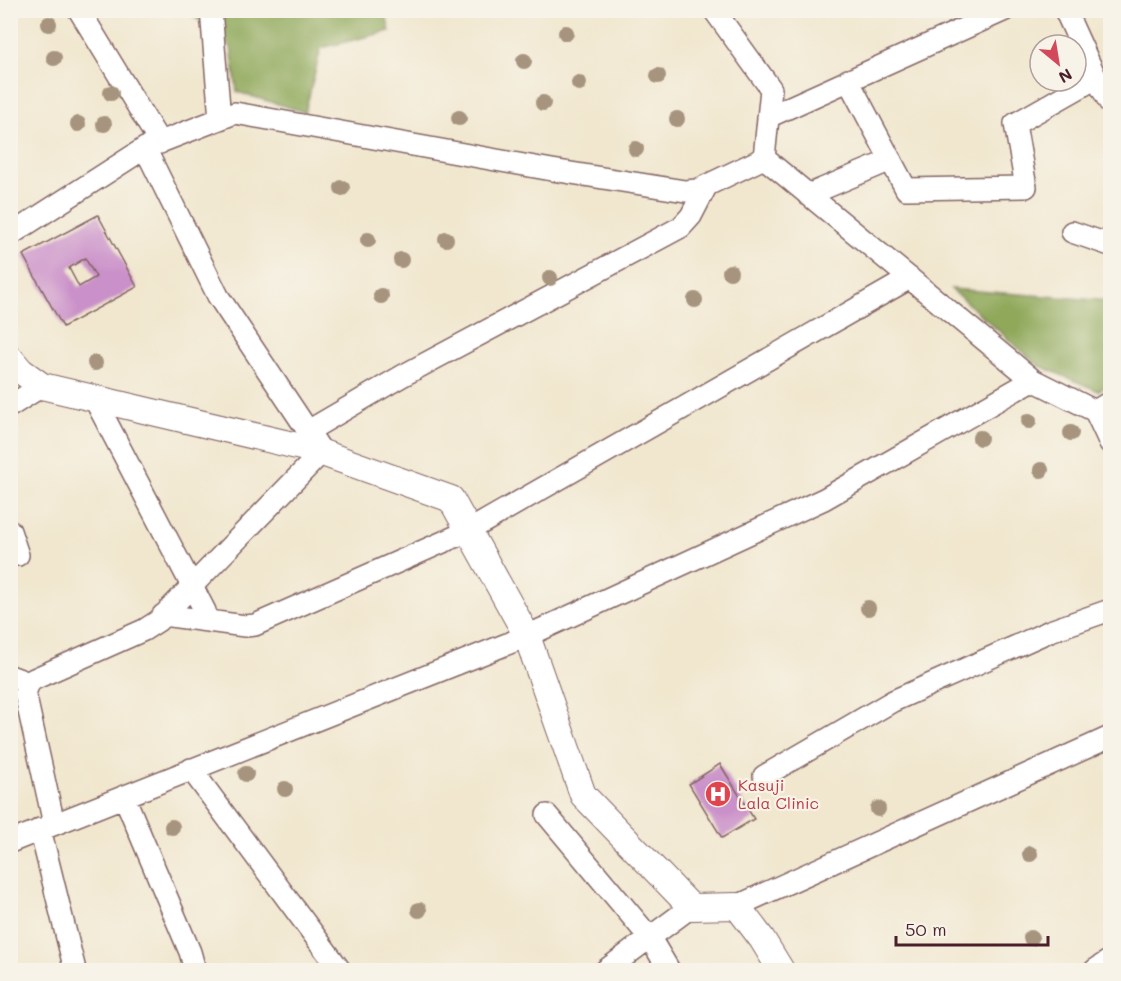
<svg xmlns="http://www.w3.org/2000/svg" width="1121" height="981" viewBox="0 0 1121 981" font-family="Mali,sans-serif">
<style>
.forest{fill:#8fa85a;stroke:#6c6442;stroke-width:1.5}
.building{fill:#ca90c9;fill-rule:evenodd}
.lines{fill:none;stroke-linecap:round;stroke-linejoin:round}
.minor-casing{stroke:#846564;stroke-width:24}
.tertiary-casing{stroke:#846564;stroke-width:28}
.minor{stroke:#fff;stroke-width:21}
.tertiary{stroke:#fff;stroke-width:26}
.tree{fill:#a7947e}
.labels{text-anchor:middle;stroke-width:4.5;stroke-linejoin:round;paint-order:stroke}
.health-label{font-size:16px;fill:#be3a42;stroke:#f7f3e8;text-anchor:start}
</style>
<rect width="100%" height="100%" fill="#f7f3e8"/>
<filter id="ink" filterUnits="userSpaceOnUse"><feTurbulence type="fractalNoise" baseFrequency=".0167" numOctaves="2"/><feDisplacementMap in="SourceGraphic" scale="12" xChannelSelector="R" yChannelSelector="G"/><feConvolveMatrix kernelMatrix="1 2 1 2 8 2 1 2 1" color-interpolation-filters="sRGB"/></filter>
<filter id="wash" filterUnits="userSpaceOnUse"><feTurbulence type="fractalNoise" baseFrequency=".008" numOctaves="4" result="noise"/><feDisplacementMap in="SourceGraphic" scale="24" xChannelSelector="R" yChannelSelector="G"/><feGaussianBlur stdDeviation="1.35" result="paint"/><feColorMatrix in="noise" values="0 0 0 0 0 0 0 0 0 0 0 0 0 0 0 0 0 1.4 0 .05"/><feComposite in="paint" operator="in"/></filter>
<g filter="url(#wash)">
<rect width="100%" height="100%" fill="#f1e7cf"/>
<path class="forest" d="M187 11H385L390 31 321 48 305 112 237 92 231 47Z
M951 289 1110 301V384L1098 391 1038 365Z"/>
<g id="blocks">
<path class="building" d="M98 215 137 287 63 327 23 255ZM85 258 96 277 79 287 69 268Z
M720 764 754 819 722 838 689 784Z"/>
</g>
</g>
<g filter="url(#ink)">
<use href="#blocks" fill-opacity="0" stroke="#846564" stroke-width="1.5"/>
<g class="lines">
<g class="minor-casing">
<path id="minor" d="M79 10 160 143
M211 10 220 119
M714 10 771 89 764 158 1033 380 1095 411 1110 402
M1065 10 1096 78 1110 103
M848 80 906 189 1026 187 1015 124 1096 78
M768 117 1005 10
M808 195 891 160
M1072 232 1110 245
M10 235 145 148 235 113 552 170 685 191 697 190 764 158
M94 398 205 611V620
M10 406 42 386
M1095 411 1110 443
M308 431 402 376 681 227 691 216 707 185
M10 531 18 555
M163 615 245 626 255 625 468 531 910 278
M10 676 29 683
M191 769 340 970
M764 776 893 701 1050 631 1110 610
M124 796 190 952 195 970
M547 815 650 938 669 970
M54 824 25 693 29 683 34 679 144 630 158 621 322 452 218 296 145 148
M40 829 75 970
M10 842 527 636 824 499 1033 380
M737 906 1110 737
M606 970 691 907
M1095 970 1110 960"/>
</g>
<g class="tertiary-casing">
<path id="tertiary" d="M10 358 21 371 42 386 314 450 451 499 527 636 583 795 691 907 737 906 762 939 781 970"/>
</g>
<use href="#minor" class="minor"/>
<use href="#tertiary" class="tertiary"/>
</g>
<g class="tree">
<circle cx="49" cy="24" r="8"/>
<circle cx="566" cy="33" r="8"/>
<circle cx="54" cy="58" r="8"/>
<circle cx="524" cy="61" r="8"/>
<circle cx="658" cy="76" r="8"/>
<circle cx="579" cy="83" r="8"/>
<circle cx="111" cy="93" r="8"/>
<circle cx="543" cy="103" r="8"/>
<circle cx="459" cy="118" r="8"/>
<circle cx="677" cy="119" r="8"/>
<circle cx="78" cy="124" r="8"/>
<circle cx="104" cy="124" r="8"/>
<circle cx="636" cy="149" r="8"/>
<circle cx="342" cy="188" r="8"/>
<circle cx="446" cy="239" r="8"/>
<circle cx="368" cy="240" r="8"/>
<circle cx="401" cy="260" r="8"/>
<circle cx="730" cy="272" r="8"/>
<circle cx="550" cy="278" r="8"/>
<circle cx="381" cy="296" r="8"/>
<circle cx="695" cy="300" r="8"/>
<circle cx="95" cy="363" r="8"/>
<circle cx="1029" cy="421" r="8"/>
<circle cx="1071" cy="433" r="8"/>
<circle cx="980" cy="438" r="8"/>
<circle cx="1041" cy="470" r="8"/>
<circle cx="868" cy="608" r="8"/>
<circle cx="246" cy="774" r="8"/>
<circle cx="285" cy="789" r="8"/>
<circle cx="878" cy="809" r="8"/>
<circle cx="172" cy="827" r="8"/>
<circle cx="1030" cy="854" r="8"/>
<circle cx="419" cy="910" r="8"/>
<circle cx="1031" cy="938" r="8"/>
</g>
</g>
<defs>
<g id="hospital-disc" transform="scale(1.35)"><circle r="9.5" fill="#e0444e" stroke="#f7f3e8"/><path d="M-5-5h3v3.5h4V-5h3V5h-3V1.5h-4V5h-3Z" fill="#fff"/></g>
</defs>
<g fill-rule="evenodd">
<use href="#hospital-disc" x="718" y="794"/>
</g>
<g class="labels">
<g class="health-label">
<text x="738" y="791">Kasuji<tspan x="738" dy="18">Lala Clinic</tspan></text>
</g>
</g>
<rect width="1121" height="981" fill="none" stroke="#f7f3e8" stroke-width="36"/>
<g transform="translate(1058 63) rotate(150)"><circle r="28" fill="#f7f3e8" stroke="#b29e9c" stroke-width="1.5"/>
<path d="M0-4.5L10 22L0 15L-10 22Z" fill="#d1495b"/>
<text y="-9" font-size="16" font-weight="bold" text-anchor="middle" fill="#4a1f2b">N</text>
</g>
<path d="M896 936v9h152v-9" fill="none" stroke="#4a1f2b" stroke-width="3"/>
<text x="905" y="936" font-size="18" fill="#4a1f2b" stroke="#f7f3e8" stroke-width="4.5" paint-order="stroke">50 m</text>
</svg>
